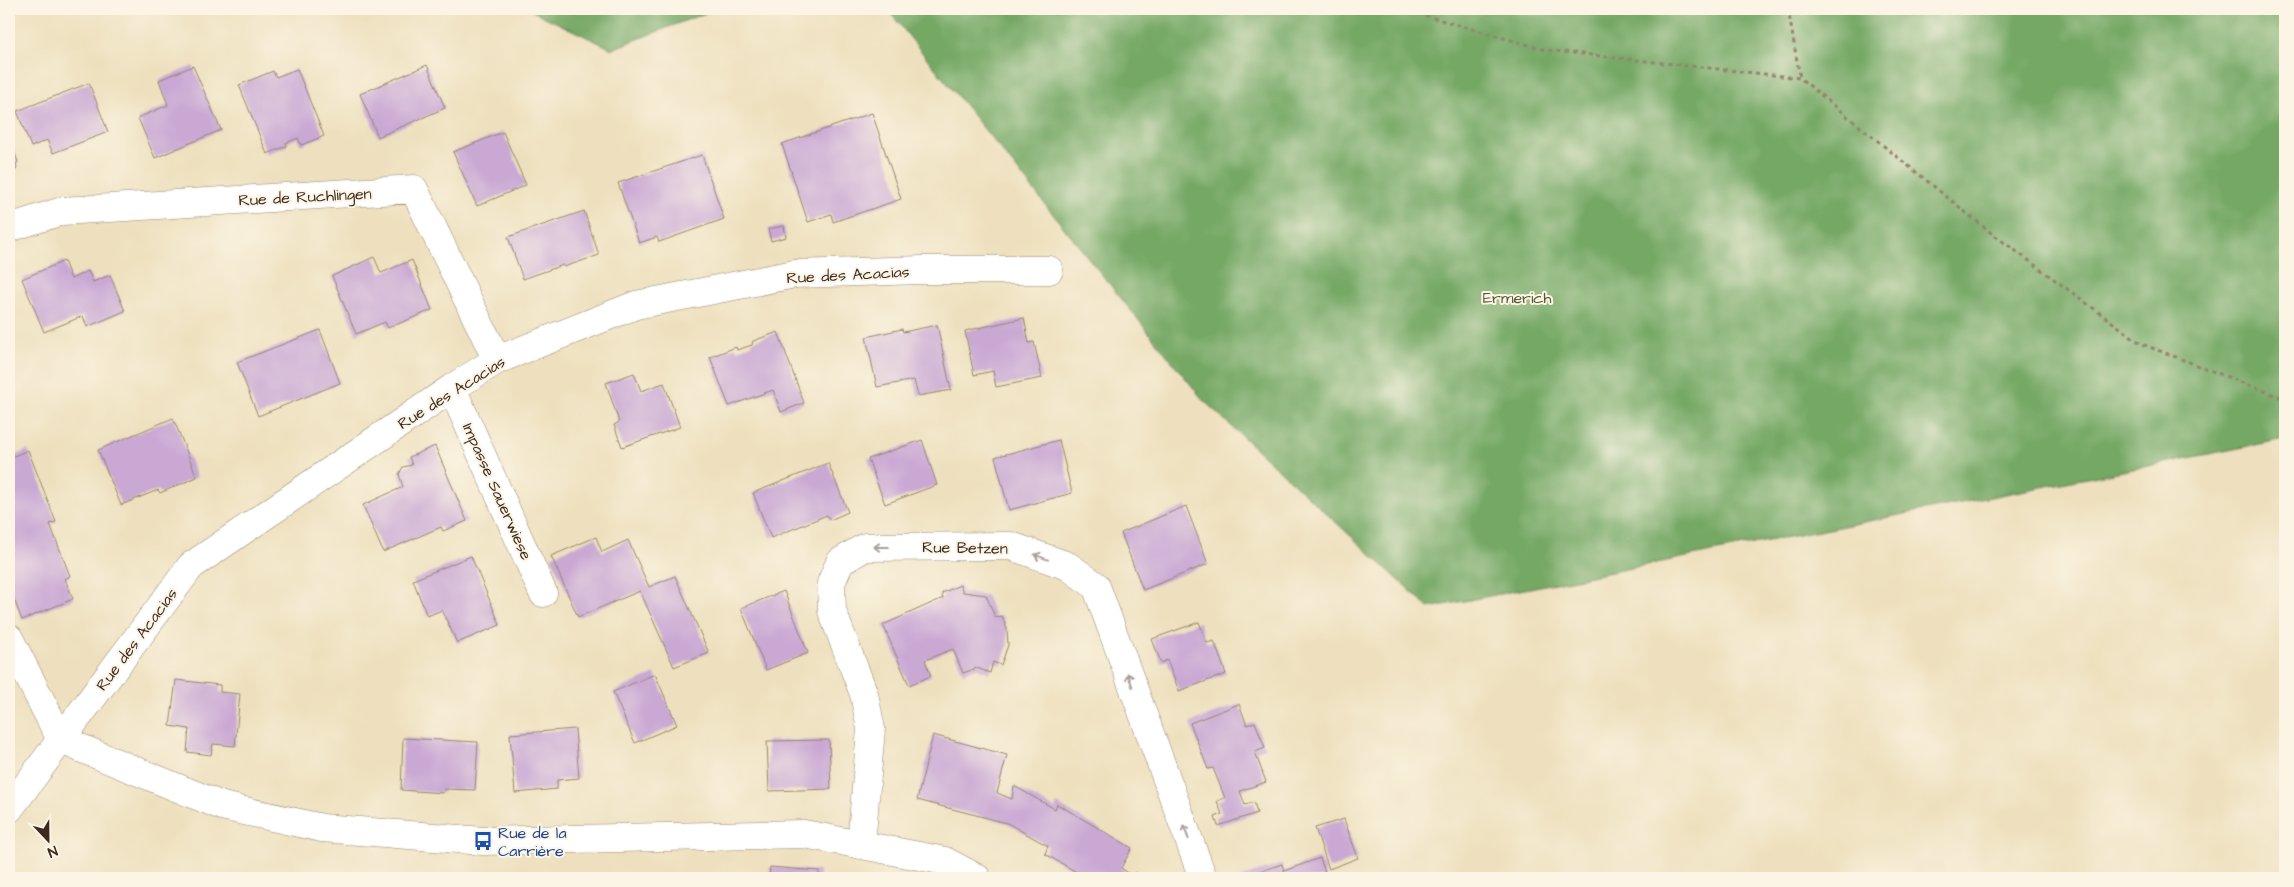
<svg xmlns="http://www.w3.org/2000/svg" width="2294" height="887" viewBox="0 0 2294 887" font-family="'Architects Daughter',sans-serif">
<style>
.forest{fill:#74a865;stroke:#586942}
.building{fill:#c9a8d4}
.lines{fill:none;stroke-linecap:round;stroke-linejoin:round}
.minor-casing{stroke:#94856e;stroke-width:29}
.path{stroke:#94856e;stroke-width:3;stroke-dasharray:4 4;stroke-linecap:butt}
.minor{stroke:#fff;stroke-width:28}
.oneway{stroke:#a79f9a}
.labels{text-anchor:middle;stroke-width:4;stroke-linejoin:round;paint-order:stroke}
.street-label{font-size:16px;fill:#3b2a1e;stroke:#fcf5e5}
.park-label{font-size:16px;fill:#545838;stroke:#fcf5e5}
.transit-label{font-size:16px;fill:#164399;stroke:#fcf5e5;text-anchor:start}
</style>
<rect width="100%" height="100%" fill="#fcf5e5"/>
<filter id="ink" filterUnits="userSpaceOnUse"><feTurbulence type="fractalNoise" baseFrequency=".02" numOctaves="2"/><feDisplacementMap in="SourceGraphic" scale="10" xChannelSelector="R" yChannelSelector="G"/><feConvolveMatrix kernelMatrix="1 2 1 2 8 2 1 2 1" color-interpolation-filters="sRGB"/></filter>
<filter id="wash" filterUnits="userSpaceOnUse"><feTurbulence type="fractalNoise" baseFrequency=".0096" numOctaves="4" result="noise"/><feDisplacementMap in="SourceGraphic" scale="20" xChannelSelector="R" yChannelSelector="G"/><feGaussianBlur stdDeviation="1.12" result="paint"/><feColorMatrix in="noise" values="0 0 0 0 0 0 0 0 0 0 0 0 0 0 0 0 0 1.4 0 .05"/><feComposite in="paint" operator="in"/></filter>
<g filter="url(#wash)">
<rect width="100%" height="100%" fill="#eee0be"/>
<path class="forest" d="M528 9H716L612 49Z
M887 9H2285V439L1429 608 1204 401Z"/>
<g id="blocks">
<path class="building" d="M427 65 445 108 378 137 360 94Z
M193 66 221 130 155 158 138 118 168 105 159 80Z
M297 69 324 136 301 145 298 138 286 143 287 146 267 154 239 85 273 71 276 77Z
M89 83 108 132 53 153 47 140 31 147 17 111Z
M872 113 901 199 833 222 831 214 808 222 782 144Z
M503 132 526 185 477 206 453 152Z
M9 137 18 162 16 164 17 169 9 172Z
M702 155 724 219 659 242 657 237 639 243 618 183Z
M584 211 599 255 564 267 563 265 523 279 508 237Z
M784 226 786 237 771 241 768 229Z
M374 257 381 273 412 260 432 310 388 328 385 322 356 334 332 276Z
M64 261 71 279 88 271 93 282 110 275 125 311 87 327 83 316 44 332 22 279Z
M1024 318 1029 343 1034 342 1042 378 996 387 993 371 974 375 965 331Z
M937 325 951 390 918 396 914 380 877 387 866 337 902 329 903 332Z
M320 330 340 383 258 416 237 362Z
M778 332 804 403 781 412 773 390 729 406 710 357 736 347 737 350 752 345 753 341Z
M634 373 641 391 664 383 680 427 622 447 614 425 619 422 606 383Z
M173 418 197 477 160 493 158 490 121 505 98 450Z
M922 440 937 485 885 504 868 459Z
M1059 440 1072 493 1009 510 995 457Z
M435 446 467 521 443 531 441 527 383 552 363 505 403 487 399 474 403 467 412 465 409 457Z
M28 450 56 522 50 524 70 576 65 579 73 599 22 620 9 586V458Z
M828 463 848 512 830 520 827 515 771 538 753 493Z
M1186 506 1208 564 1143 590 1121 533Z
M596 537 602 552 628 540 649 587 675 576 709 653 674 667 640 591 578 617 551 556Z
M471 556 500 625 457 643 442 610 427 616 413 580Z
M960 585 963 592 986 595 995 617 1002 616 1007 629 1008 645 1001 665 993 662 990 673 977 668 963 673 953 649 925 660 931 676 909 685 883 625 943 598 942 593Z
M784 591 808 653 766 670 741 608Z
M1199 622 1207 643 1214 641 1226 674 1179 691 1167 660 1161 663 1152 639Z
M655 674 677 725 635 743 613 692Z
M176 680 220 685V692L240 694 235 746 213 744 211 755 187 752 189 729 170 726Z
M1239 704 1247 725 1255 722 1265 748 1255 752 1266 782 1240 791 1245 805 1254 802 1257 813 1218 826 1215 817 1222 814 1217 801 1225 798 1213 768 1208 769 1190 723Z
M575 729 579 778 557 780V789L515 793 510 734Z
M933 735 1007 755 997 793 1012 799 1014 786 1055 809 1057 804 1132 848 1121 868 1133 876 1135 872 1147 878H1087L1045 854 1048 846 1007 823 917 800Z
M403 738 478 742 475 790 444 789 443 793 401 790Z
M829 740 831 789 769 791 767 741Z
M1344 819 1358 858 1329 869 1315 828Z
M1320 858 1327 878H1240L1282 864 1284 871Z
M770 867 819 871V878H769Z"/>
</g>
</g>
<g filter="url(#ink)">
<use href="#blocks" fill-opacity="0" stroke="#94856e" stroke-width="1"/>
<g class="lines">
<g class="minor-casing">
<path id="minor" d="M9 228 62 211 414 189 497 360
M452 388 543 593
M9 638 61 740
M61 740 222 806 322 828 483 841 804 834 945 861 977 878
M9 809 191 566 452 388 497 360 636 305 795 274 922 270H1049
M861 845 871 729 864 694 832 611 831 583 840 562 865 547 1011 546 1068 566 1096 586 1203 878"/>
</g>
<path class="path" d="M1402 9 1546 50 1800 78 1990 232 2142 344 2285 399
M1788 9 1800 78"/>
<use href="#minor" class="minor"/>
</g>
<defs><path id="oneway-shaft" d="M-6 0H5M1.5-3L5.5 0L1.5 3" fill="none" stroke-width="1.6" stroke-linecap="round" stroke-linejoin="round" transform="scale(1.25)"/></defs>
<g class="oneway">
<use href="#oneway-shaft" transform="translate(881 547) rotate(180)"/>
<use href="#oneway-shaft" transform="translate(1041 557) rotate(-160)"/>
<use href="#oneway-shaft" transform="translate(1130 680) rotate(-110)"/>
<use href="#oneway-shaft" transform="translate(1186 832) rotate(-110)"/>
</g>
</g>
<defs>
<g id="bus-bare" transform="scale(1.5)"><path d="M-5-6H5V4H4V6H2V4H-2V6H-4V4H-5ZM-3.5-4V0h7V-4ZM-3.5 1.2v1.5H-2V1.2ZM2 1.2v1.5H3.5V1.2Z" fill="#1a4fb4" stroke="#fcf5e5" stroke-width="2.5" paint-order="stroke"/></g>
</defs>
<g fill-rule="evenodd">
<use href="#bus-bare" x="483" y="841"/>
</g>
<g class="labels">
<g class="street-label">
<text transform="translate(305 196) rotate(-3)" y="6">Rue de Ruchlingen</text>
<text transform="translate(848 274) rotate(-3)" y="6">Rue des Acacias</text>
<text transform="translate(451 392) rotate(-32)" y="6">Rue des Acacias</text>
<text transform="translate(498 491) rotate(66)" y="6">Impasse Sauerwiese</text>
<text transform="translate(965 547) rotate(1)" y="6">Rue Betzen</text>
<text transform="translate(136 639) rotate(-53)" y="6">Rue des Acacias</text>
</g>
<g class="park-label">
<text x="1517" y="303">Ermerich</text>
</g>
<g class="transit-label">
<text x="498" y="838">Rue de la<tspan x="498" dy="18">Carrière</tspan></text>
</g>
</g>
<rect width="2294" height="887" fill="none" stroke="#fcf5e5" stroke-width="30"/>
<g transform="translate(48 840) rotate(158)" stroke="#fcf5e5" stroke-width="4" paint-order="stroke">
<path d="M0-4L9 19L0 12L-9 19Z" fill="#3b2a1e"/>
<text y="-8" font-size="14" font-weight="bold" text-anchor="middle" fill="#3b2a1e">N</text>
</g>
</svg>
